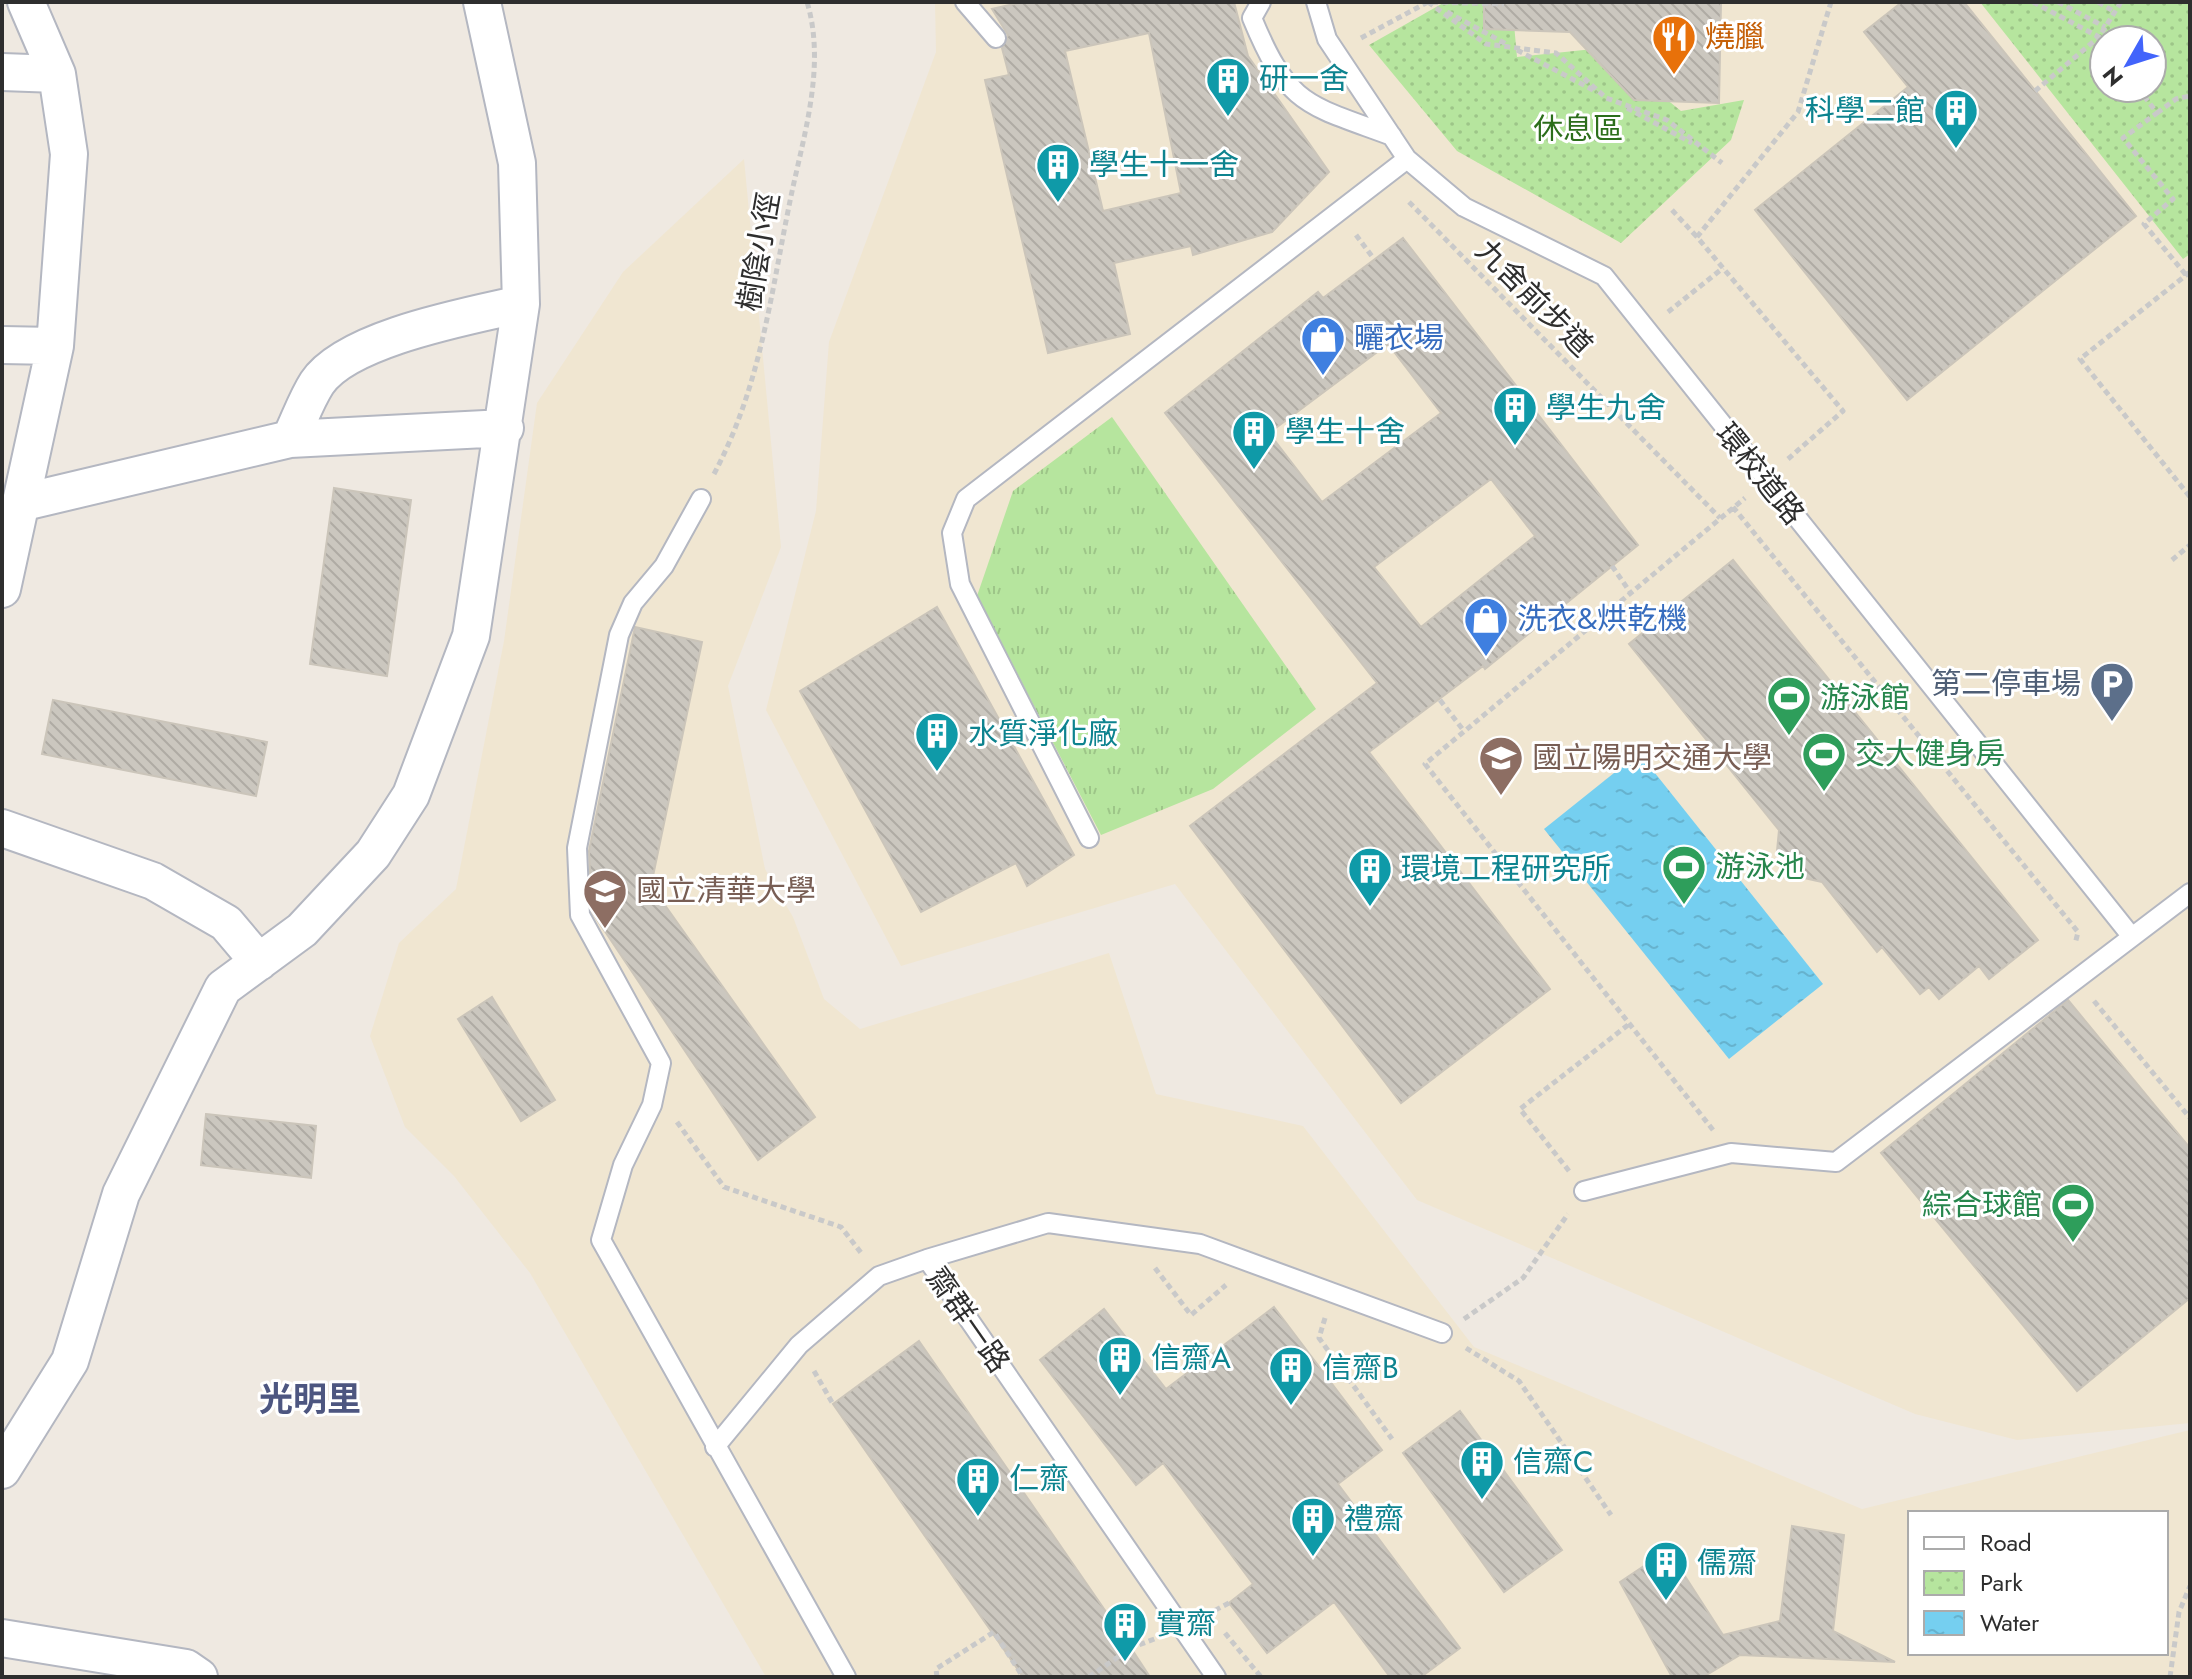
<svg xmlns="http://www.w3.org/2000/svg" width="2192" height="1679" viewBox="0 0 2192 1679" font-family="Jost,'Noto Sans TC',sans-serif">
<style>
.education{fill:#f0e6d1;fill-rule:evenodd}
.grass{fill:url(#grass-tufts)}
.park{fill:url(#park-dots);fill-rule:evenodd}
.water{fill:url(#water-ripples)}
.building{fill:url(#building-back-hatch);stroke:#cbc5ba;stroke-width:2;fill-rule:evenodd}
.lines{fill:none;stroke-linecap:round;stroke-linejoin:round}
.service-casing{stroke:#b4b7c1;stroke-width:22}
.minor-casing{stroke:#b4b7c1;stroke-width:40}
.path{stroke:#c9c9c9;stroke-width:5;stroke-dasharray:6 4;stroke-linecap:butt}
.service{stroke:#fff;stroke-width:18}
.minor{stroke:#fff;stroke-width:36}
.labels{text-anchor:middle;stroke-width:6;stroke-linejoin:round;paint-order:stroke}
.food-label{font-size:30px;fill:#c56008;stroke:#fff;text-anchor:start}
.culture-label{font-size:30px;fill:#0d838f;stroke:#fff;text-anchor:start}
.park-label{font-size:30px;fill:#2c6e1b;stroke:#fff}
.street-label{font-size:30px;fill:#2e2e2e;stroke:#fff}
.shop-label{font-size:30px;fill:#366cbe;stroke:#fff;text-anchor:start}
.service-label{font-size:30px;fill:#4e5e75;stroke:#fff;text-anchor:end}
.leisure-label{font-size:30px;fill:#27864d;stroke:#fff;text-anchor:start}
.education-label{font-size:30px;fill:#785e54;stroke:#fff;text-anchor:start}
.quarter-label{font-size:34px;font-weight:bold;fill:#4d5680;stroke:#fff}
</style>
<defs>
<pattern id="grass-tufts" width="24" height="20" patternUnits="userSpaceOnUse" patternTransform="scale(2)"><rect width="24" height="20" fill="#b6e59e"/><path d="M3 7l-1-3M5 7V3M7 7l1-3M15 17l-1-3M17 17v-4M19 17l1-3" fill="none" stroke="#9dc588"/></pattern>
<pattern id="park-dots" width="8" height="8" patternUnits="userSpaceOnUse" patternTransform="scale(2)"><rect width="8" height="8" fill="#b6e59e"/><path d="M2 2h.1M6 6h.1" fill="none" stroke="#9dc588" stroke-width="1.8" stroke-linecap="round"/></pattern>
<pattern id="water-ripples" width="26" height="14" patternUnits="userSpaceOnUse" patternTransform="scale(2)"><rect width="26" height="14" fill="#75cff0"/><path d="M2 4q2-2 4 0t4 0M15 11q2-2 4 0t4 0" fill="none" stroke="#66b2ce"/></pattern>
<pattern id="building-back-hatch" width="6" height="6" patternUnits="userSpaceOnUse" patternTransform="scale(2)"><rect width="6" height="6" fill="#cbc7bf"/><path d="M-1 5l2 2M0 0l6 6M5-1l2 2" fill="none" stroke="#afaba4"/></pattern>
</defs>
<rect width="100%" height="100%" fill="#efe9e1"/>
<path class="education" d="M935 2H2190V1423L2017 1440 1915 1414 1417 1200 1175 884 901 966 766 710 816 511 829 342 936 52ZM2104 40H2152V88H2104Z
M744 159 781 547 728 686 765 869 793 917 824 999 860 1029 1109 953 1156 1094 1303 1126 1474 1347 1862 1509 2190 1430V1677H766L530 1273 454 1176 405 1127 370 1036 399 943 456 889 504 641 537 403 623 272ZM1910 1513H2166V1653H1910Z"/>
<path class="grass" d="M1112 417 1316 709 1213 789 1101 835 977 596 1013 491Z"/>
<path class="park" d="M1445 2H1512L1517 57 1603 48 1681 111 1744 100 1731 140 1621 243 1457 151 1369 45Z
M1980 2H2190V254L2183 259ZM2104 40H2152V88H2104Z"/>
<path class="water" d="M1639 753 1823 984 1729 1059 1544 829Z"/>
<path class="building" d="M1023 2H1234L1248 56 1329 172 1272 232 1193 255 1191 246 1114 263 1130 334 1048 353 985 80 1009 75 1002 48 1008 35 992 9ZM1149 33 1181 193 1103 211 1065 51Z
M1484 2H1721L1719 103 1634 100 1570 32 1484 29Z
M1902 2H1964L2136 216 1907 400 1755 210 1908 87 1864 32Z
M1403 238 1638 545 1485 669 1483 666 1369 752 1550 989 1401 1103 1190 826 1377 683 1165 413 1318 292 1323 298ZM1388 344 1441 413 1322 502 1269 433ZM1491 479 1535 536 1421 627 1374 567Z
M334 488 411 500 387 676 310 664Z
M1733 560 2038 940 1989 979 1979 966 1939 999 1929 987 1920 994 1882 947 1877 952 1822 882 1791 875 1777 851 1779 830 1629 644Z
M937 607 1074 855 1027 886 1016 863 921 912 800 691Z
M635 627 702 642 653 876 662 901 815 1117 758 1160 592 912 589 851Z
M53 700 267 742 256 796 42 754Z
M492 997 555 1100 521 1121 458 1019Z
M2068 1000 2190 1148V1298L2077 1391 1881 1153Z
M206 1114 316 1126 311 1178 201 1165Z
M1274 1307 1382 1450 1338 1484 1460 1648 1421 1677H1390L1334 1602 1267 1653 1229 1603 1253 1584 1163 1463 1136 1485 1040 1360 1104 1309 1166 1389Z
M919 1341 1131 1648 1150 1677H1023L833 1404Z
M1460 1411 1562 1550 1504 1592 1403 1453Z
M1792 1526 1844 1535 1833 1631 1895 1662 1740 1655 1703 1677H1672L1620 1582 1668 1550 1723 1635 1780 1621Z"/>
<g class="lines">
<g class="service-casing">
<path id="service" d="M965 2 996 38
M1261 2 1252 18C1289 107 1306 104 1392 136
M1316 2 1327 39 1407 159 1464 207 1604 276 2132 937 2190 893
M701 499 664 566 633 603 619 635 577 848 580 915 661 1063 652 1105 623 1165 601 1240 846 1677
M1089 838 960 584 952 533 966 499 1407 159
M1584 1191 1731 1153 1836 1162 2132 937
M927 1259 1048 1223 1200 1244 1442 1333
M715 1447 799 1345 879 1276 927 1259 1216 1677"/>
</g>
<g class="minor-casing">
<path id="minor" d="M2 72 57 74
M2 345 55 346
M290 439C299 421 306 400 317 383 347 338 469 316 521 304
M20 503 290 439 505 428
M2 589 55 346 69 154 57 74 26 2
M2 828 153 881 226 923 259 962
M2 1470 70 1361 121 1194 223 988 302 930 373 854 411 795 471 636 521 304 517 163 482 2
M2 1638 186 1668 199 1677"/>
</g>
<path class="path" d="M1428 2 1486 44 1556 53 1606 98 1667 120 1722 163
M2033 2 2099 37 2121 2
M2058 2 2105 27
M2098 2 2115 12
M1447 12 1508 45
M1361 38 1428 2 1504 4
M1517 50 1597 92
M2138 88 2157 113 2123 138 2173 199 2144 224 2186 275
M2035 91 2099 37 2104 44
M1627 108 1692 143
M2157 113 2176 99 2190 96
M1409 202 1720 518
M1672 210 1697 237
M1356 235 1374 259
M2190 272 2080 359 2190 497
M1668 312 1723 268
M1788 459 1843 411 1697 237 1798 112 1831 2
M714 474C760 387 770 300 789 206 802 140 827 68 807 2
M1733 507 2078 932 2075 944
M2172 560 2190 545
M1612 566 1630 592
M1440 700 1464 731
M2094 1001 2190 1118
M677 1122 724 1187 841 1227 862 1254
M1713 1130 1425 764 1745 498
M1569 1171 1520 1109 1628 1025
M1155 1268 1191 1315 1226 1285
M1325 1318 1319 1338 1392 1439
M1464 1319 1523 1278 1568 1214
M1466 1348 1519 1381 1611 1515
M814 1371 833 1404
M1206 1615 1229 1603
M1225 1633 1261 1677
M937 1677 936 1669 994 1632 1023 1677
M1089 1677 1131 1648 1157 1638
M2170 1677 2179 1612 2190 1586"/>
<use href="#service" class="service"/>
<use href="#minor" class="minor"/>
</g>
<defs>
<g id="restaurant-pin" transform="scale(2.3)"><path d="M0 17L-7.5 6A9.5 9.5 0 1 1 7.5 6Z" fill="#e8710a" stroke="#fff"/><path d="M-5-6h1v4h1v-4h1v4h1v-4h1v5L-1.5 .5V6h-2V.5L-5-1ZM5-6V6H3V1.5H1.5Q1.5-4 5-6Z" fill="#fff"/></g>
<g id="building-pin" transform="scale(2.3)"><path d="M0 17L-7.5 6A9.5 9.5 0 1 1 7.5 6Z" fill="#0f9aa8" stroke="#fff"/><path d="M-4-6H4V6H1V3H-1V6H-4ZM-2.5-4.3h1.7v1.8h-1.7ZM.8-4.3h1.7v1.8H.8ZM-2.5-1h1.7V.8h-1.7ZM.8-1h1.7V.8H.8Z" fill="#fff"/></g>
<g id="shop-pin" transform="scale(2.3)"><path d="M0 17L-7.5 6A9.5 9.5 0 1 1 7.5 6Z" fill="#3f7fe0" stroke="#fff"/><path d="M-5-2.5h2.3a2.7 3.5 0 0 1 5.4 0H5L5.5 6h-11ZM-1.5-2.5h3a1.5 2.3 0 0 0-3 0Z" fill="#fff"/></g>
<g id="parking-pin" transform="scale(2.3)"><path d="M0 17L-7.5 6A9.5 9.5 0 1 1 7.5 6Z" fill="#5c6f8a" stroke="#fff"/><path d="M-3.5-5.5H1a3.5 3.5 0 0 1 0 7H-1V5.5H-3.5ZM-1-3.4V-.6H.8a1.4 1.4 0 0 0 0-2.8Z" fill="#fff"/></g>
<g id="stadium-pin" transform="scale(2.3)"><path d="M0 17L-7.5 6A9.5 9.5 0 1 1 7.5 6Z" fill="#2e9e5b" stroke="#fff"/><path d="M0-5a6.5 5 0 1 0 0 10a6.5 5 0 1 0 0-10ZM-3.5-1.8h7v3.6h-7Z" fill="#fff"/></g>
<g id="university-pin" transform="scale(2.3)"><path d="M0 17L-7.5 6A9.5 9.5 0 1 1 7.5 6Z" fill="#8d6e63" stroke="#fff"/><path d="M0-5L7-2L0 1L-7-2ZM-4 1L0 2.5L4 1V4Q0 6-4 4Z" fill="#fff"/></g>
</defs>
<g fill-rule="evenodd">
<use href="#restaurant-pin" x="1674" y="37"/>
<use href="#building-pin" x="1228" y="79"/>
<use href="#building-pin" x="1956" y="111"/>
<use href="#building-pin" x="1058" y="165"/>
<use href="#shop-pin" x="1323" y="338"/>
<use href="#building-pin" x="1515" y="408"/>
<use href="#building-pin" x="1254" y="432"/>
<use href="#shop-pin" x="1486" y="619"/>
<use href="#parking-pin" x="2112" y="684"/>
<use href="#stadium-pin" x="1789" y="698"/>
<use href="#building-pin" x="937" y="734"/>
<use href="#stadium-pin" x="1824" y="754"/>
<use href="#university-pin" x="1501" y="758"/>
<use href="#stadium-pin" x="1684" y="867"/>
<use href="#building-pin" x="1370" y="869"/>
<use href="#university-pin" x="605" y="891"/>
<use href="#stadium-pin" x="2073" y="1205"/>
<use href="#building-pin" x="1120" y="1358"/>
<use href="#building-pin" x="1291" y="1368"/>
<use href="#building-pin" x="1482" y="1462"/>
<use href="#building-pin" x="978" y="1479"/>
<use href="#building-pin" x="1313" y="1519"/>
<use href="#building-pin" x="1666" y="1563"/>
<use href="#building-pin" x="1125" y="1624"/>
</g>
<g class="labels">
<g class="food-label">
<text x="1705" y="47">燒臘</text>
</g>
<g class="culture-label">
<text x="1259" y="89">研一舍</text>
<text x="1925" y="121" text-anchor="end">科學二館</text>
<text x="1089" y="175">學生十一舍</text>
<text x="1546" y="418">學生九舍</text>
<text x="1285" y="442">學生十舍</text>
<text x="968" y="744">水質淨化廠</text>
<text x="1401" y="879">環境工程研究所</text>
<text x="1151" y="1368">信齋A</text>
<text x="1322" y="1378">信齋B</text>
<text x="1513" y="1472">信齋C</text>
<text x="1009" y="1489">仁齋</text>
<text x="1344" y="1529">禮齋</text>
<text x="1697" y="1573">儒齋</text>
<text x="1156" y="1634">實齋</text>
</g>
<g class="park-label">
<text x="1578" y="139">休息區</text>
</g>
<g class="street-label">
<text transform="translate(759 252) rotate(-80)" y="10">樹陰小徑</text>
<text transform="translate(1534 298) rotate(45)" y="10">九舍前步道</text>
<text transform="translate(1760 474) rotate(51)" y="10">環校道路</text>
<text transform="translate(968 1320) rotate(55)" y="10">齋群一路</text>
</g>
<g class="shop-label">
<text x="1354" y="348">曬衣場</text>
<text x="1517" y="629">洗衣&amp;烘乾機</text>
</g>
<g class="service-label">
<text x="2081" y="694">第二停車場</text>
</g>
<g class="leisure-label">
<text x="1820" y="708">游泳館</text>
<text x="1855" y="764">交大健身房</text>
<text x="1715" y="877">游泳池</text>
<text x="2042" y="1215" text-anchor="end">綜合球館</text>
</g>
<g class="education-label">
<text x="1532" y="768">國立陽明交通大學</text>
<text x="636" y="901">國立清華大學</text>
</g>
<g class="quarter-label">
<text x="310" y="1411">光明里</text>
</g>
</g>
<rect width="2192" height="1679" fill="none" stroke="#2e2e2e" stroke-width="8"/>
<rect x="1908" y="1511" width="260" height="144" fill="#ffffff" stroke="#ababab" stroke-width="2"/>
<rect x="1924" y="1537" width="40" height="12" fill="#ffffff" stroke="#ababab" stroke-width="2"/>
<text x="1980" y="1551" font-size="24" fill="#2e2e2e">Road</text>
<rect x="1924" y="1571" width="40" height="24" fill="url(#park-dots)" stroke="#ababab" stroke-width="2"/>
<text x="1980" y="1591" font-size="24" fill="#2e2e2e">Park</text>
<rect x="1924" y="1611" width="40" height="24" fill="url(#water-ripples)" stroke="#ababab" stroke-width="2"/>
<text x="1980" y="1631" font-size="24" fill="#2e2e2e">Water</text>
<g transform="translate(2128 64) rotate(231)"><circle r="38" fill="#ffffff" stroke="#ababab" stroke-width="2"/>
<path d="M0-6L14 30L0 20L-14 30Z" fill="#4264fb"/>
<text y="-12" font-size="22" font-weight="bold" text-anchor="middle" fill="#2e2e2e">N</text>
</g>
</svg>
